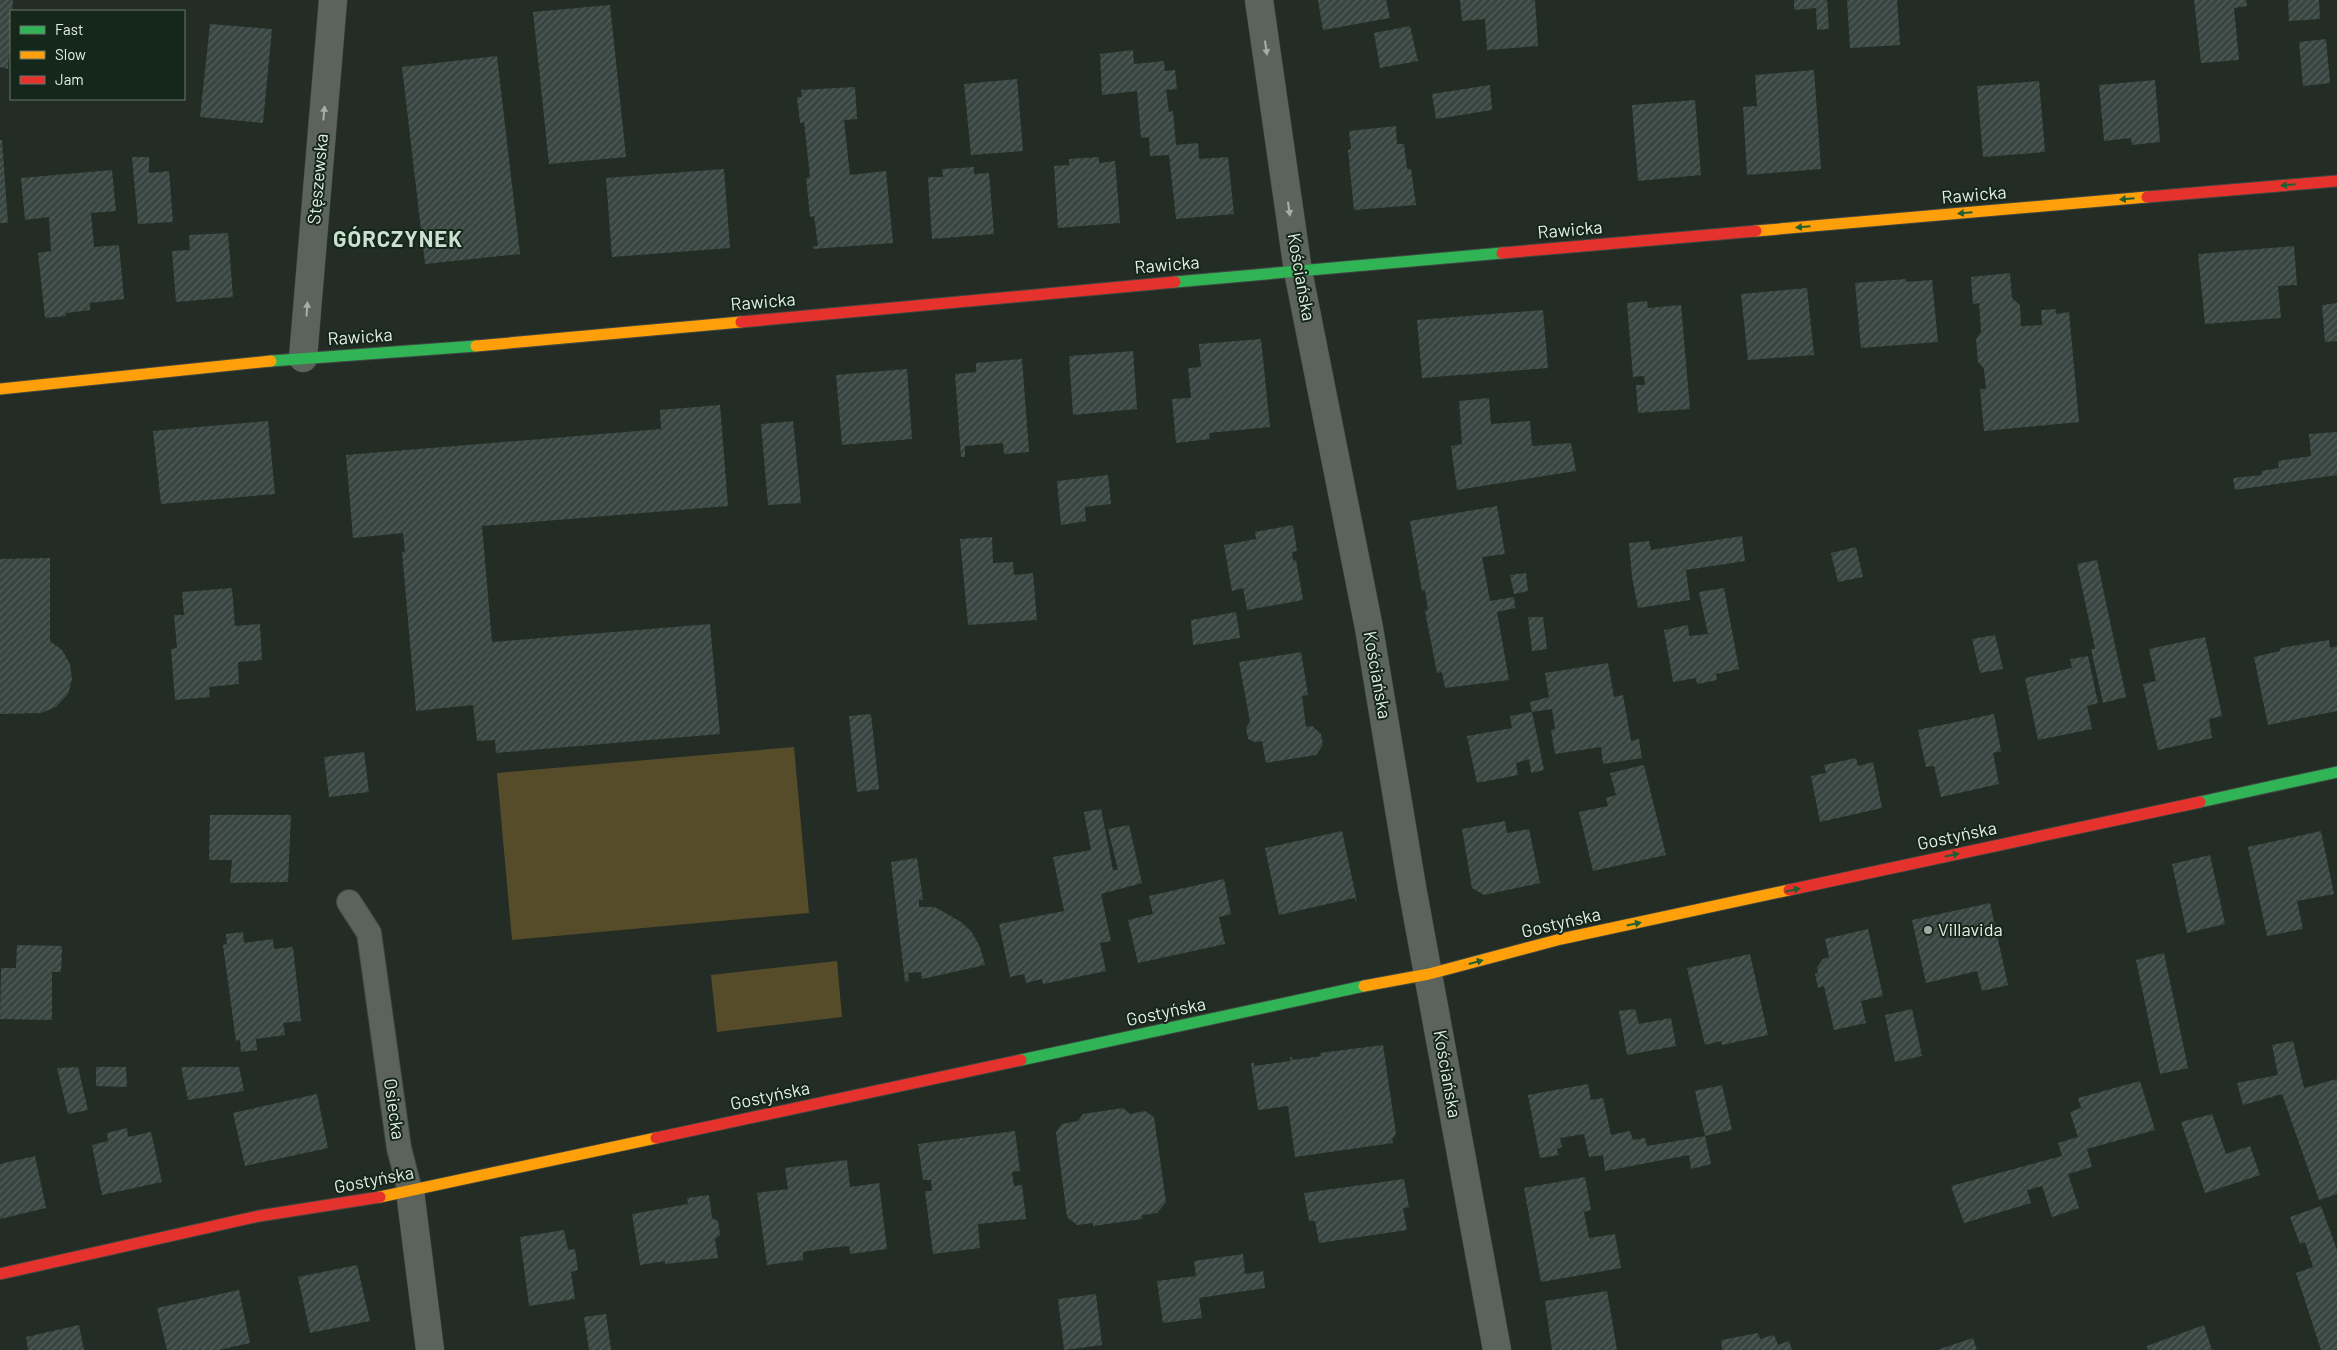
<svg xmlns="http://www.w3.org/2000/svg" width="2337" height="1350" viewBox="0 0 2337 1350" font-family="Barlow,sans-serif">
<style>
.park{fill:#574c29}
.building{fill:url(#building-hatch)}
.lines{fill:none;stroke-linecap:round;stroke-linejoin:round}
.lane-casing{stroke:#404841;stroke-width:26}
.street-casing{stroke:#404841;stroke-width:29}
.fast-casing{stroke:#404841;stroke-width:13}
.slow-casing{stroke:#404841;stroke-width:13}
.jam-casing{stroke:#404841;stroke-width:13}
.lane{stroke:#5c635d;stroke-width:24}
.street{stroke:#5c635d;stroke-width:28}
.fast{stroke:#30b455;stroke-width:11}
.slow{stroke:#ff9f0a;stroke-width:11}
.jam{stroke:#e5322d;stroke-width:11}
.oneway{fill:#a7b0a8}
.oneway2{fill:#205f32}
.poi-dot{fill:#a0aba2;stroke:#15261a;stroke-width:2}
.labels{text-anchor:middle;stroke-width:4;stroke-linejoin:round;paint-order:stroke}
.street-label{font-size:18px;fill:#e4efe6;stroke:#15261a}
.poi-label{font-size:18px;fill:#e4efe6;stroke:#15261a;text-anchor:start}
.district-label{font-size:22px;font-weight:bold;letter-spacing:1px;fill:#cbe1d0;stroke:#15261a}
</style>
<defs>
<pattern id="building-hatch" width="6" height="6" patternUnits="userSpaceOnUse" patternTransform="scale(1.25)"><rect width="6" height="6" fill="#384540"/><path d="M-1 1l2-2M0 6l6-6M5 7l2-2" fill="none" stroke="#55605c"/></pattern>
</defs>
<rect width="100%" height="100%" fill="#232c25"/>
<path class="park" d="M794 747 809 913 512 940 497 773Z
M837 961 842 1017 717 1032 711 975Z"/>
<path class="building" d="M0 0H13L8 69 0 67Z
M1318 0H1386L1390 18 1323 30Z
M1460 0H1535L1538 46 1487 50 1485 19 1462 21Z
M1794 0H1827L1829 29 1817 30 1816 8 1794 10Z
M1847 0H1897L1900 45 1850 48Z
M2194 0H2246L2247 6 2234 8 2239 60 2201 63Z
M2288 0H2319L2320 19 2289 21Z
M610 5 626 157 549 164 533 12Z
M210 24 272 29 263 123 200 117Z
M1410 26 1418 61 1380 68 1374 33Z
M2326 39 2330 83 2303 86 2299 42Z
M1133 50 1134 64 1164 61 1165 71 1175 70 1177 89 1166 90 1169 112 1173 111 1176 145 1198 143 1199 159 1228 157 1234 214 1176 219 1169 155 1150 156 1149 137 1141 138 1137 91 1102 95 1100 54Z
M497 56 520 254 425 264 402 67Z
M1814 70 1821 169 1747 175 1743 107 1757 106 1755 75Z
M1017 79 1023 151 971 155 964 84Z
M2155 80 2160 142 2132 145 2131 138 2104 141 2099 85Z
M2039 81 2045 152 1983 157 1977 86Z
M1490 85 1492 110 1436 119 1432 94Z
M855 87 857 119 844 120 850 175 886 171 893 243 813 249V246H818L814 216 810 217 806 178 810 177 804 122 800 123 797 97H802L801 90Z
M1695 100 1701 175 1638 181 1632 105Z
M1396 126 1397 144H1404L1407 169H1411L1416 205 1354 210 1348 150 1351 149 1349 131Z
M0 140H2L8 223H0Z
M132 157H149V173L169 171 173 222 138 224Z
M1099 157V163L1115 161 1120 223 1058 228 1054 166 1069 165V159Z
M974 167V174L989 173 994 234 932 239 928 177H943L942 169Z
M724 169 730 248 612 257 606 178Z
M112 170 116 211 91 213 94 247 119 245 124 299 90 303V310L66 313V316L45 318 38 253 51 251 49 217 25 220 21 178Z
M228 233 233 297 176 302 172 251 190 250 189 235Z
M2294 246 2297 285 2278 286 2281 318 2205 324 2198 254Z
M2010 273 2012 298 2020 305 2021 326 2042 325 2041 310 2056 309V314L2069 312 2079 422 1984 431 1980 389H1986L1984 369 1978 362 1976 339 1981 332 1979 303 1973 304 1971 277Z
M1906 279V282L1932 280 1938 342 1861 348 1855 283Z
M1807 288 1814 355 1748 360 1741 294Z
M1647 301 1648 308 1681 305 1690 409 1638 413 1636 385H1645L1644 376 1633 377 1627 303Z
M2337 303V341L2325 342 2322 305Z
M1543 310 1548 368 1422 378 1417 320Z
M1261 339 1270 427 1209 433 1210 439 1176 443 1172 399 1191 398 1188 368 1201 367 1199 344Z
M1133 351 1137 409 1073 415 1069 356Z
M1022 359 1029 452 1004 454 1003 443 965 446V457H961L955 374 976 372V363Z
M907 369 912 439 842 445 836 375Z
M1489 398 1491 424 1530 421 1532 446 1571 443 1576 471 1457 490 1451 446 1462 444 1459 401Z
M720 405 728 506 482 526 492 642 710 624 720 734 496 753 495 740 477 741 473 705 416 711 402 552H405L403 533 353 538 346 455 661 429 660 410Z
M268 421 275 494 161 504 153 431Z
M793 421 801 503 768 505 761 424Z
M2337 432V475L2235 490 2233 478 2262 475V471L2279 468 2278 461 2311 456 2309 434Z
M1108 475 1111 504 1085 507 1086 521 1061 525 1057 481Z
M1497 506 1505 554 1482 557 1490 601 1514 597 1515 608 1497 612 1509 680 1445 688 1442 672 1437 673 1425 611 1428 610 1425 590 1422 591 1410 521Z
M1293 525 1297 551 1292 552 1293 561 1296 560 1303 600 1247 610 1243 588 1232 591 1224 545 1256 539 1255 532Z
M1742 536 1745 561 1686 570 1690 600 1638 608 1632 577 1629 543 1649 541 1651 550Z
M992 537 993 563 1013 562 1014 575 1033 573 1037 620 968 625 960 539Z
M1856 547 1863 577 1838 582 1831 553Z
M50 558V641L62 650 70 664 72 679 68 694 56 707 41 713 0 714V559Z
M2097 560 2126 697 2103 703 2091 649H2095L2077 564Z
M1526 573 1528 591 1514 594 1510 575Z
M232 588 235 626 260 624 262 660 238 662 239 684 209 687 210 697 175 700 171 649 177 648 174 615H184L182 592Z
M1724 588 1739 669 1716 674 1717 680 1697 684 1696 678 1673 682 1664 630 1688 625 1689 636 1708 634 1699 592Z
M1236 612 1240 638 1193 645 1191 620Z
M1528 617H1543L1547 649 1532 651Z
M1995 635 2003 669 1980 673 1972 639Z
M2205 637 2222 716 2209 719 2212 738 2158 750 2143 684 2156 681 2149 649Z
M2329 640 2330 648 2337 646V711L2268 725 2254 657 2280 651V648Z
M1301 652 1308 695 1302 696 1306 727 1312 726 1321 734 1323 745 1316 755 1266 763 1262 741 1255 742 1248 739 1246 728 1250 722 1239 662Z
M2088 656 2098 703 2087 706 2092 729 2038 740 2025 678 2072 668 2070 659Z
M1608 663 1614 697 1623 695 1631 741 1639 739 1642 758 1603 764 1601 747 1555 754 1551 730 1555 729 1552 709 1532 712 1530 702 1549 697 1545 673Z
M1532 712 1544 770 1531 773 1529 759 1516 763 1518 775 1477 783 1467 736 1512 728 1510 716Z
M871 714 879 789 857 792 849 716Z
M1994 714 2001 751 1993 753 1999 784 1941 797 1934 766 1926 767 1918 730Z
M364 752 369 792 329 797 324 757Z
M1856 758 1858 766 1873 762 1882 808 1820 822 1811 776 1826 773 1824 765Z
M1644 765 1666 855 1593 871 1579 812 1608 806 1606 798 1616 795 1610 773Z
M1101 809 1113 870H1118L1108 829 1129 825 1142 883 1101 894 1111 941 1100 943 1106 971 1043 984 1042 979 1026 983 1024 974 1010 977 999 924 1064 911 1053 857 1091 850 1084 812Z
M210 815H291L288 882 230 883 232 860H209Z
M1505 821 1507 833 1529 829 1540 883 1484 895 1472 888 1462 829Z
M1342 831 1357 902 1354 898 1279 915 1265 848Z
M2321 831 2334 894 2297 901 2303 929 2267 936 2248 847Z
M2210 855 2225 924 2187 933 2172 864Z
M917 858 923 900H919V907H935L961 922 971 931 980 947 985 965 922 979 921 972 908 973 909 981 905 982 891 862Z
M1224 879 1231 914 1219 917 1225 944 1138 963 1128 920 1153 914 1149 896Z
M1990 903 2008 985 1982 991 1977 971 1926 983 1912 920Z
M1868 929 1883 996 1861 1001 1866 1023 1834 1030 1824 986 1818 988 1815 974 1818 973 1817 967 1823 959 1829 957 1825 939Z
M243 932 244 943 273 939 274 949 293 947 301 1021 283 1023 285 1035 256 1039 257 1050 241 1052 240 1040 236 1041 223 945 227 944 226 934Z
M17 945 62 946 61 972H52V1020L0 1019 1 968H16Z
M2164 953 2188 1068 2160 1074 2136 960Z
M1750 954 1768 1035 1722 1045 1721 1041 1705 1045 1687 968Z
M1635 1009 1639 1024 1671 1018 1676 1046 1627 1055 1619 1011Z
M1912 1009 1922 1056 1895 1062 1885 1015Z
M2293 1041 2304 1088 2337 1079V1194L2319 1200 2282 1094 2243 1105 2237 1083 2278 1075 2272 1045Z
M1383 1045 1396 1134 1392 1139 1393 1143 1295 1157 1288 1106 1258 1110 1251 1063H1254V1066L1290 1061V1057H1292L1293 1060 1321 1056 1320 1053Z
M78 1067 88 1110 68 1114 57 1068Z
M96 1067H126L127 1087 96 1086Z
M181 1067H239L244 1091 188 1100Z
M2140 1081 2155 1130 2087 1149 2092 1167 2068 1174 2079 1208 2052 1217 2042 1186 2027 1190 2031 1203 1964 1223 1951 1186 2062 1156 2058 1143 2078 1137 2070 1112 2081 1108 2078 1098Z
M1588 1084 1591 1100 1603 1098 1611 1135 1630 1131 1633 1140 1645 1138 1647 1146 1705 1136 1711 1164 1691 1169 1689 1155 1605 1171 1603 1155 1589 1157 1584 1134 1560 1138 1562 1147 1557 1149 1559 1155 1540 1158 1528 1095Z
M1722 1085 1732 1130 1705 1136 1695 1091Z
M317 1094 328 1148 245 1166 233 1113Z
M1123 1108 1130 1114 1145 1111 1154 1117 1166 1202 1157 1213 1142 1215V1219L1093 1226V1223L1077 1225 1067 1217 1056 1132 1062 1124 1078 1121 1083 1114Z
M2212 1114 2226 1154 2250 1146 2260 1175 2205 1193 2181 1122Z
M127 1128 128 1137 151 1132 162 1182 102 1195 92 1145 108 1141 107 1133Z
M1015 1131 1020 1171 1012 1172 1014 1186 1022 1185 1026 1219 978 1224 980 1248 933 1254 925 1191H932L931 1180H923L918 1144Z
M35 1156 46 1208 0 1219V1164Z
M847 1160 850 1187 879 1183 887 1249 850 1254 849 1246 828 1248 803 1252V1260L767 1265 757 1193 788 1189 785 1168Z
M1585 1177 1591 1210 1584 1212 1589 1238 1615 1234 1621 1268 1541 1282 1524 1188Z
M1404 1179 1409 1207 1403 1208 1407 1230 1319 1243 1315 1221H1309L1304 1193Z
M709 1195 712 1218 718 1221 720 1235 715 1239 718 1258 665 1264V1261L640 1265 632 1214 688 1204 687 1198Z
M2321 1206 2337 1250V1350H2321L2296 1273 2313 1267 2305 1242 2300 1244 2290 1217Z
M564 1230 568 1250 575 1249 578 1270 571 1272 575 1299 529 1306 520 1237Z
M1243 1254 1245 1274 1263 1271 1265 1288 1199 1298 1202 1318 1163 1323 1157 1281 1196 1276 1194 1261Z
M357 1265 370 1321 310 1333 298 1277Z
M239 1290 250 1343 218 1350H167L157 1308Z
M1607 1291 1617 1350H1552L1545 1301Z
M1096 1294 1102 1345 1064 1350 1058 1299Z
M606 1314 611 1350H589L584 1317Z
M79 1325 84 1350H28L26 1337Z
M2204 1325 2212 1350H2148L2147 1346Z
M1758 1333 1760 1339 1774 1335 1778 1345 1789 1341 1792 1350H1722L1721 1340Z
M1973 1338 1977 1350H1937Z"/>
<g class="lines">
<g class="lane-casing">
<path id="lane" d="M349 902 369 933 399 1148 410 1191"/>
</g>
<g class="street-casing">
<path id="street" d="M1259 0 1298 271 1369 628 1412 887 1497 1350
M303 358 333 0
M410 1191 430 1350"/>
</g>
<g class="fast-casing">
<path id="fast" d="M1175 282 1502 253
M271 361 476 346
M2200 802 2337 772
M1021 1060 1364 986"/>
</g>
<g class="slow-casing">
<path id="slow" d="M1756 231 2147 197
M476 346 741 322
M0 389 271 361
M1364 986 1429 974 1561 939 1789 890
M380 1197 656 1138"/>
</g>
<g class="jam-casing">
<path id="jam" d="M2147 197 2337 181
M1502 253 1756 231
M741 322 1175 282
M1789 890 2200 802
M656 1138 1021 1060
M0 1274 259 1216 380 1197"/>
</g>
<use href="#lane" class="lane"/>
<use href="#street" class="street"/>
<use href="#fast" class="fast"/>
<use href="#slow" class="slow"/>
<use href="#jam" class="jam"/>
</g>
<defs><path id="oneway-solid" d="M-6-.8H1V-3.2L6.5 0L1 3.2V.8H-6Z" transform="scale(1.25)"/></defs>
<g class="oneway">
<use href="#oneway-solid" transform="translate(1266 48) rotate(82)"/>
<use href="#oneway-solid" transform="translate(324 113) rotate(-85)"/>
<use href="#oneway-solid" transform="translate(1289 209) rotate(82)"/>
<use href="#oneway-solid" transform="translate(307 309) rotate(-86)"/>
</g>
<g class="oneway2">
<use href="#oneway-solid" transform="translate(2288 185) rotate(175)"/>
<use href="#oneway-solid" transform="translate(2127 199) rotate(175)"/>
<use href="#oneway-solid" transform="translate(1965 213) rotate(175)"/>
<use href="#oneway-solid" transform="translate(1803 227) rotate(175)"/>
<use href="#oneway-solid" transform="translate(1952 855) rotate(-12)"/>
<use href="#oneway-solid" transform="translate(1793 890) rotate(-12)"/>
<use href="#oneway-solid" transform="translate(1634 924) rotate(-12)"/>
<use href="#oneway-solid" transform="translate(1476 962) rotate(-15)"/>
</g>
<circle class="poi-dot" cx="1928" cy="930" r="5"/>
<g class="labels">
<g class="street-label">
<text transform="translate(318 179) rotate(-85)" y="6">Stęszewska</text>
<text transform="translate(1974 195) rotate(-5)" y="6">Rawicka</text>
<text transform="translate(1570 230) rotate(-5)" y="6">Rawicka</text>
<text transform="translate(1167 265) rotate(-5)" y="6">Rawicka</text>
<text transform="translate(1301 277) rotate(80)" y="6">Kościańska</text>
<text transform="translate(763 302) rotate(-5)" y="6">Rawicka</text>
<text transform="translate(360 337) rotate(-4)" y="6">Rawicka</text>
<text transform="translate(1377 675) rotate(80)" y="6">Kościańska</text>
<text transform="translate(1957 836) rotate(-12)" y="6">Gostyńska</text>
<text transform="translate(1561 923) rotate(-13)" y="6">Gostyńska</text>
<text transform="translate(1166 1012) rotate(-12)" y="6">Gostyńska</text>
<text transform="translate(1447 1074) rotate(80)" y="6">Kościańska</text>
<text transform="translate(770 1096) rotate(-12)" y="6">Gostyńska</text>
<text transform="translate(394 1109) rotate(82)" y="6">Osiecka</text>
<text transform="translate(374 1180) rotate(-11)" y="6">Gostyńska</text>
</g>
<g class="poi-label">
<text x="1938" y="936">Villavida</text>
</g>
<g class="district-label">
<text x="398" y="247">GÓRCZYNEK</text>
</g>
</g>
<rect x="10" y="10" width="175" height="90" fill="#15261a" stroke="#68766c"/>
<rect x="20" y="26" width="25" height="8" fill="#30b455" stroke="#68766c"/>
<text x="55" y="35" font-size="15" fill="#e4efe6">Fast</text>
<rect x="20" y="51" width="25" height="8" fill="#ff9f0a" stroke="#68766c"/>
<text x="55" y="60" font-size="15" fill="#e4efe6">Slow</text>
<rect x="20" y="76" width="25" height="8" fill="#e5322d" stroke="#68766c"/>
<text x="55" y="85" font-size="15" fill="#e4efe6">Jam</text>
</svg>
